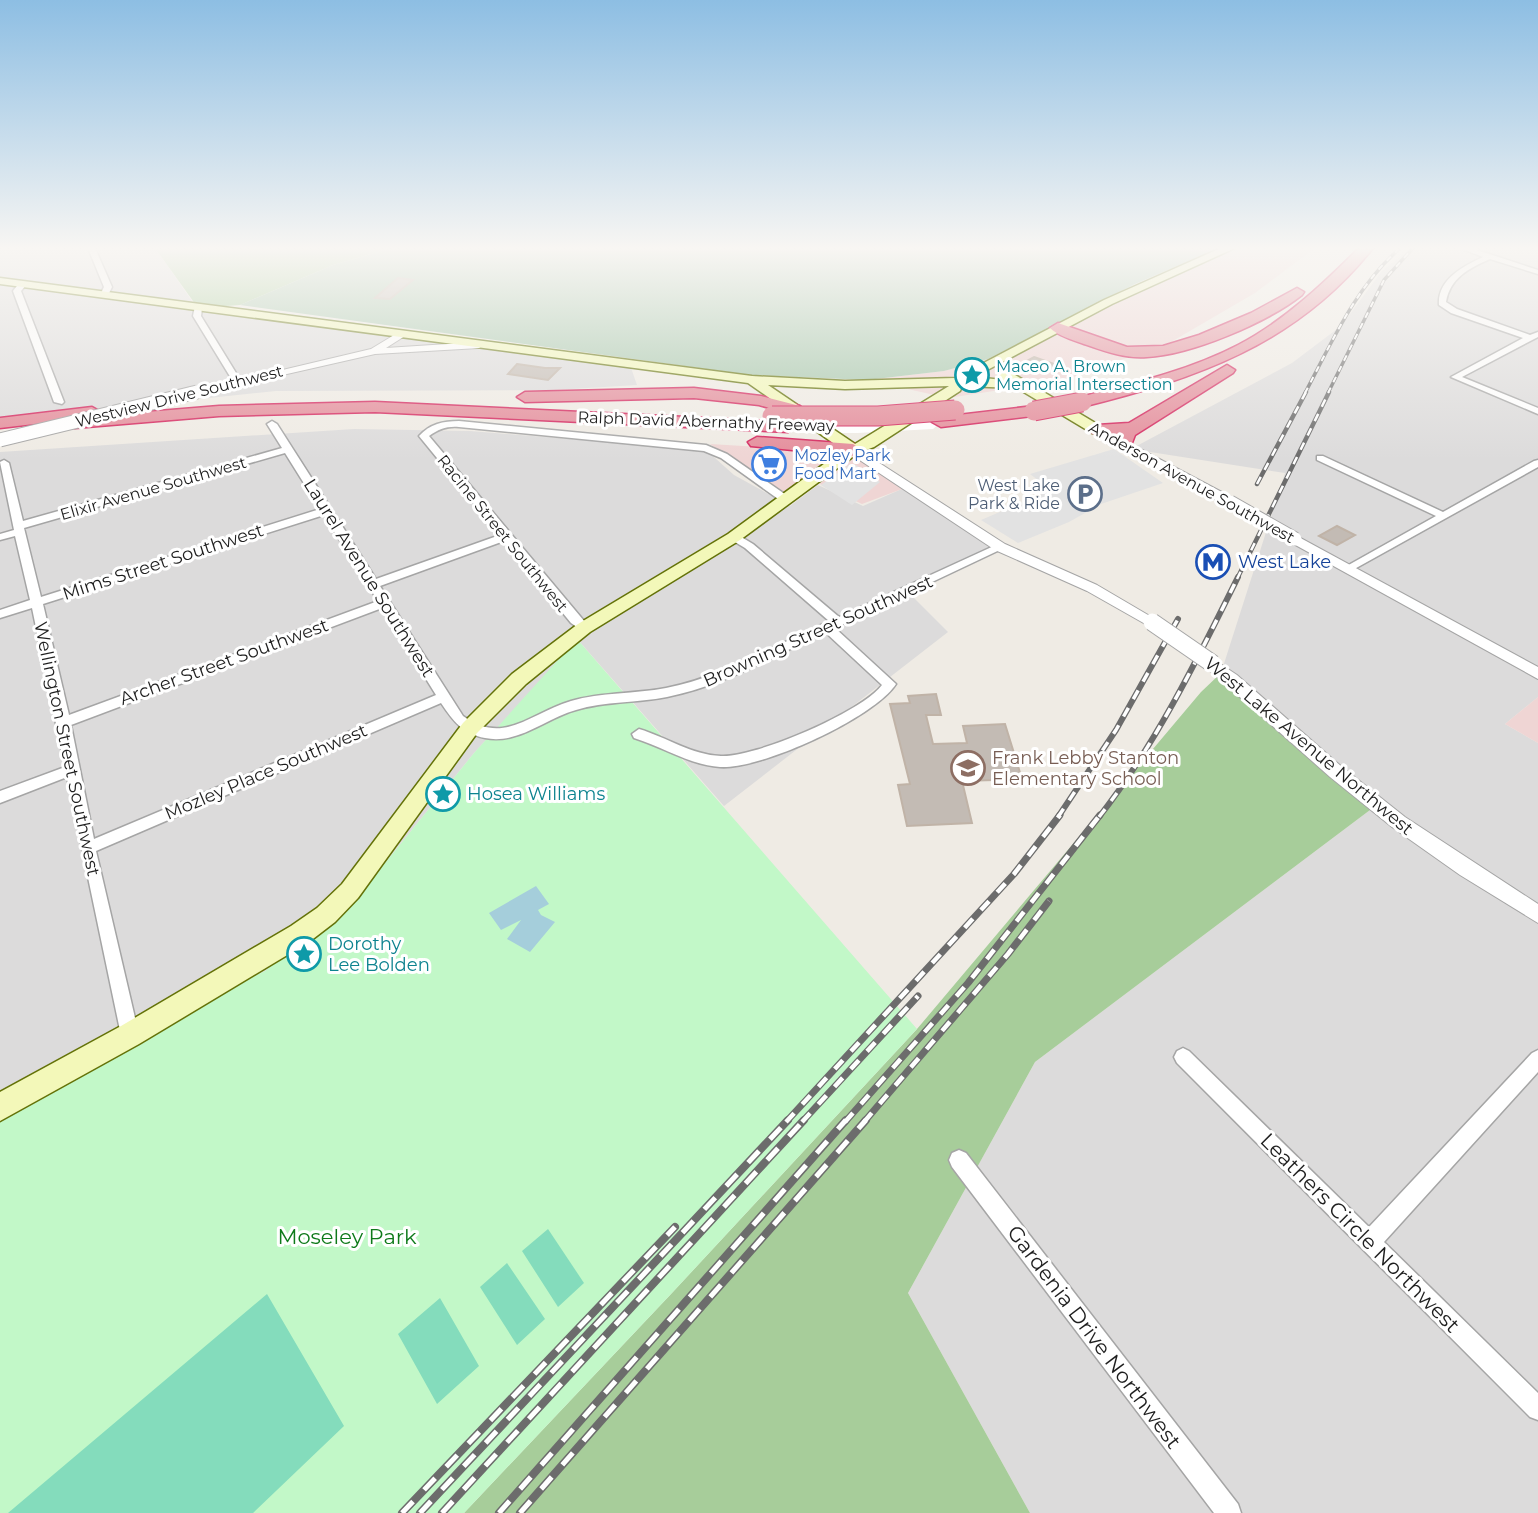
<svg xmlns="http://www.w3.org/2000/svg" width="1538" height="1513" viewBox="0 0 1538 1513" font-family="Montserrat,sans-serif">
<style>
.residential{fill:#dcdbdb}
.commercial{fill:#efd5d4}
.forest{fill:#a7cd9a}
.cemetery{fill:#a6c7ac}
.park{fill:#c2f8c8}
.pitch{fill:#84dcbc}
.parking{fill:#e2e2e2}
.water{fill:#a5cedb}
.pier{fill:#fff}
.building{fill:#c3bbb4;stroke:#c0b3a7;stroke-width:2}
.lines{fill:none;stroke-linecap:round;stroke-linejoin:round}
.minor-casing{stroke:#a5a5a5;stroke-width:3}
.tertiary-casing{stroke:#a5a5a5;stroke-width:2}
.secondary-casing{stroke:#647208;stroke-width:3}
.motorway-casing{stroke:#d5285f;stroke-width:3}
.minor{fill:#fff;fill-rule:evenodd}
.tertiary{fill:#fff;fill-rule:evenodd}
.secondary{fill:#f3f8b9;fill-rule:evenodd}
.motorway{fill:#e48d9b;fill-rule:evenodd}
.rail-far4-casing{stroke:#6c6c6c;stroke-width:3.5}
.rail-far3-casing{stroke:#6c6c6c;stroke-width:4.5}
.rail-far2-casing{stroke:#6c6c6c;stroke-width:6}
.rail-far1-casing{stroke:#6c6c6c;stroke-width:7}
.rail-casing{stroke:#6c6c6c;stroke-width:8}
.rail-far4{stroke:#fff;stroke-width:2;stroke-dasharray:6;stroke-linecap:butt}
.rail-far3{stroke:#fff;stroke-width:2.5;stroke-dasharray:8;stroke-linecap:butt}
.rail-far2{stroke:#fff;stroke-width:3.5;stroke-dasharray:10;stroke-linecap:butt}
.rail-far1{stroke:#fff;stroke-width:4.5;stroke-dasharray:12;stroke-linecap:butt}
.rail{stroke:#fff;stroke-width:5;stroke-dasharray:16;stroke-linecap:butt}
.tertiary-bridge-far2-casing{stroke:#a5a5a5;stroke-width:11;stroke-linecap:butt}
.tertiary-bridge-far1-casing{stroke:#a5a5a5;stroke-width:15;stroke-linecap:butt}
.tertiary-bridge-casing{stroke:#a5a5a5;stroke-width:19;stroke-linecap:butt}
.motorway-bridge-casing{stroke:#d5285f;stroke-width:21;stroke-linecap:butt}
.tertiary-bridge-far2{stroke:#fff;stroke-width:10}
.tertiary-bridge-far1{stroke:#fff;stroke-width:13}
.tertiary-bridge{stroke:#fff;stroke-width:17}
.motorway-bridge{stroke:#e48d9b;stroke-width:19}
.labels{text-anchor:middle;stroke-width:6;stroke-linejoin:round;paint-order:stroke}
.far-culture-label{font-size:16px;fill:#0d838f;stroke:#fff;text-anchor:start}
.far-street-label{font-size:16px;fill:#1e1e1e;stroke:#fff}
.far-shop-label{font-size:16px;fill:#366cbe;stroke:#fff;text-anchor:start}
.far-service-label{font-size:16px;fill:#4e5e75;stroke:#fff;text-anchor:end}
.street-label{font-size:18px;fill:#1e1e1e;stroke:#fff}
.transit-label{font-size:18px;fill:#164399;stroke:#fff;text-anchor:start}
.education-label{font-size:18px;fill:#785e54;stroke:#fff;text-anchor:start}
.culture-label{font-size:18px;fill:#0d838f;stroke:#fff;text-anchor:start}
.near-street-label{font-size:21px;fill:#1e1e1e;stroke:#fff}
.near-park-label{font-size:21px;fill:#0e7a1a;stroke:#fff}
</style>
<rect width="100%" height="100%" fill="#efebe4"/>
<path class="residential" d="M0 248H155L194 304 630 365 637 385 555 390 276 391 143 405 0 424Z
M1411 248H1538V697L1505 724 1538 743V1513H1030L908 1293 1035 1062 1378 804 1221 673 1285 473 1131 449 1292 363 1341 326 1382 271Z
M354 429 470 431 706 450 734 475 790 506 818 485 863 506 904 488 1002 545 907 591 948 632 724 806 578 640 474 753 373 878 265 971 186 1007 0 1118V452Z"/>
<path class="commercial" d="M1228 248H1315L1255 293 1171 342 1065 380 948 398 867 380 944 371 988 359Z
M710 444 827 451 854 455 902 489 862 504 818 483 794 500 778 493Z
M1538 697V743L1505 724Z"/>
<path class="forest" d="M155 248H392L333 265 240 305 198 308Z
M1221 673 1378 804 1035 1062 908 1293 1030 1513H464L671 1294 917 1029 1201 692Z"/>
<path class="cemetery" d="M392 248H1219L1135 284 988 359 944 371 867 380 750 375 240 305 333 265Z"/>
<path class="park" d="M577 639 917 1029 671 1294 464 1513H0V1118L186 1007 265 971 373 878 474 753Z"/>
<path class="pitch" d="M548 1229 584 1283 558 1307 522 1251Z
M507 1263 545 1319 517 1345 480 1287Z
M267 1294 344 1426 253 1513H8Z
M440 1298 479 1366 437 1404 398 1334Z"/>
<path class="parking" d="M1114 449 1163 483 1101 504 1069 522 1018 543 981 520 1051 490 1030 474Z
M850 464 856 465 880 482 852 505 821 485Z"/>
<path class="water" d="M536 886 549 904 538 910 541 915 555 922 530 952 507 939 521 920 501 930 489 913Z"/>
<path class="pier" d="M962 404 933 429 857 433H797L763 410H855Z"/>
<path class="building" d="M398 278 413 280 390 299 375 298Z
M1034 357 1057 365 1047 372 1023 363Z
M517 364 545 368H560L548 380 508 374Z
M1337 526 1355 535 1337 545 1319 536Z
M936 694 941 715H926L933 744 967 743 963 726 1005 724 1022 779 962 781 972 823 907 826 898 785 910 784 890 704 910 703 908 696Z"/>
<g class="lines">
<g class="minor-casing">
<path id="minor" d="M88 248H95L112 287 107 297 100 295 104 287Z
M1460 248H1471L1538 270V274L1490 259C1469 268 1450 278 1446 302L1457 309 1530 335 1538 332V337L1462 377 1538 408V414L1451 377 1523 338 1451 313 1439 305C1437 280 1463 266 1483 257Z
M20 282 27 284 21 291 64 402 62 404 54 402 13 291Z
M195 306 202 308 201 316 241 381 240 383H234L193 316Z
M272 421 277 424 376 579 500 535 419 436C430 424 443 421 459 421L706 445 727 454 789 497V501H781L721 458 704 451 459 427C447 426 439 429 429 436L590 628 584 632 571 623 504 541 380 586 463 716C504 746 530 713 571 701 601 692 635 694 666 688 722 677 778 644 829 621L745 548 730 539V535H738L753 544 839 617 996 545H1004L1006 547 835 628 896 684C874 718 760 770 720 767 690 765 663 747 634 738L632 734 639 729C666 737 692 755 721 756 754 758 862 712 882 685L825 632C774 656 723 686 667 697 637 703 605 701 576 710 546 718 518 745 485 738 463 734 453 721 441 703L96 851 139 1035 136 1041 130 1043 124 1041 121 1035 67 777 0 803V791L65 767 32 608 0 618V610L30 600 15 536 0 540V534L14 530 0 462 4 460 9 463 23 521 282 448 267 424ZM285 453 320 509 41 597 24 528ZM324 515 378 601 69 715 43 604ZM382 608 436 695 94 839 71 725Z
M1317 456H1323L1443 512 1534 461 1538 460V467L1349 572 1345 571V567L1436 516 1317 460Z
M1183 1048 1189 1051 1369 1227 1532 1053 1538 1050V1072L1384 1242 1538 1393V1420L1530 1417 1177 1063 1174 1057 1177 1051Z
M959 1150 966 1153 1238 1504 1241 1513H1214L952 1167 949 1160 952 1153Z"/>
</g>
<g class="tertiary-casing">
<path id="tertiary" d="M399 332 408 334 386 348 479 342 484 345 479 348 375 354 212 391 206 388 371 349Z
M1097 426 1235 499 1237 502 1230 506 1225 505 1093 433V427Z
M853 446 1005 544 1097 585 1160 622 1157 625H1147L1087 591 995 550 849 453 847 450Z
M1295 535 1538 667V679L1290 542 1288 539Z
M1213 659 1237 675 1342 767 1405 817 1538 904V923L1460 875 1392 827 1330 777 1207 668 1205 664Z"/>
</g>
<g class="secondary-casing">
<path id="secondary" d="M1221 248H1235L1112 304 974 377 1003 380 998 375 1000 372H1010L1102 427V433H1092L1017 388 962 386 960 391 874 447 858 453 740 540 590 632 526 684 477 733 358 898 335 922 309 942 139 1044 0 1121V1092L121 1026 291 926 317 908 342 884 463 723 512 674 578 624 728 534 843 450 748 383 0 284V278L752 376 845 381 955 378 1104 300ZM768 385 845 389 949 386 855 444Z"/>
</g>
<g class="motorway-casing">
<path id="motorway" d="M1359 248H1373C1297 344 1196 379 1082 407L1073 402 1076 398C1131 384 1188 371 1238 345 1284 321 1323 284 1359 248Z
M1297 288 1304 292 1302 295C1268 322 1191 355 1147 357 1126 359 1104 351 1084 344 1073 340 1058 336 1050 328L1058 323 1127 347 1163 346 1199 335 1251 313Z
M1227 365 1235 370 1233 373 1135 435 1130 448H1118L1116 436 1097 435 1088 430 1097 425 1129 423Z
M694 388 761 396 800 406 803 410 794 415 759 405 694 398 525 402 517 397 525 392Z
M375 402 788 422 797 427 788 432 375 412 219 416 75 428 69 427 66 423 68 420 0 428V418L92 407 101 412 98 416 219 406Z
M1034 406 1040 407 1043 411 1040 415 941 427 932 422 941 417Z
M757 437 853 444 862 450 853 456 751 446 748 442Z"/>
</g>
<use href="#minor" class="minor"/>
<use href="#tertiary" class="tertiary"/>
<use href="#secondary" class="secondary"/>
<use href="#motorway" class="motorway"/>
<g class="rail-far4-casing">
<path id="rail-far4" d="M1305 393C1332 342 1355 288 1399 249
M1328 393 1384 280 1413 248"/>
</g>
<g class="rail-far3-casing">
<path id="rail-far3" d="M1257 484 1306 392
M1237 579 1329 392"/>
</g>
<g class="rail-far2-casing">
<path id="rail-far2" d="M1058 817 1116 730 1178 619
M1099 817C1156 744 1197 660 1238 577"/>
</g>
<g class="rail-far1-casing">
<path id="rail-far1" d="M786 1122 1014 874 1060 815
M802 1122 918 996
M845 1122 968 983 1100 815
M864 1122 1008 954 1049 901"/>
</g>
<g class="rail-casing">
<path id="rail" d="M402 1513 675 1227
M420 1513 788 1120
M442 1513 804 1120
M499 1513 846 1120
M520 1513 866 1120"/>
</g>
<use href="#rail-far4" class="rail-far4"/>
<use href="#rail-far3" class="rail-far3"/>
<use href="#rail-far2" class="rail-far2"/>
<use href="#rail-far1" class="rail-far1"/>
<use href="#rail" class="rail"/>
<g class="tertiary-bridge-far2-casing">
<path id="tertiary-bridge-far2" d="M190 393 212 388"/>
</g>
<g class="tertiary-bridge-far1-casing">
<path id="tertiary-bridge-far1" d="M0 440 197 392
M1230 502 1295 539"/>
</g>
<g class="tertiary-bridge-casing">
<path id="tertiary-bridge" d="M1152 622 1213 664"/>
</g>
<g class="motorway-bridge-casing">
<path id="motorway-bridge" d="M1034 411 1082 402
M772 416H878L955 410"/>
</g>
<use href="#tertiary-bridge-far2" class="tertiary-bridge-far2"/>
<use href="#tertiary-bridge-far1" class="tertiary-bridge-far1"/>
<use href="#tertiary-bridge" class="tertiary-bridge"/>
<use href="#motorway-bridge" class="motorway-bridge"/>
</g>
<linearGradient id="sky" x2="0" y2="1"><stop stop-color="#8dbee3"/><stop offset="0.54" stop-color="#f8f6f3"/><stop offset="1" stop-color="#f8f6f3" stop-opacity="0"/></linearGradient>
<rect width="1538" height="460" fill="url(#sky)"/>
<defs>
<g id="sight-ring" transform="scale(1.75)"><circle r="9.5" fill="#fff" stroke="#0f9aa8" stroke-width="1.5"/><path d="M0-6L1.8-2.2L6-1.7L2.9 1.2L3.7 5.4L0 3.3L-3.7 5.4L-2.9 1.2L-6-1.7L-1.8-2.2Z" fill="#0f9aa8"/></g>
<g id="supermarket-ring" transform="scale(1.75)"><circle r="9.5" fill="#fff" stroke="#3f7fe0" stroke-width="1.5"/><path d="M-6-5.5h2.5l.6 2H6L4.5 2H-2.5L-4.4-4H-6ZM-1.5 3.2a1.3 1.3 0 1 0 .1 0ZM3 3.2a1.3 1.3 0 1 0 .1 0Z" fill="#3f7fe0"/></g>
<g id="parking-ring" transform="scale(1.75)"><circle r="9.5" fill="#fff" stroke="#5c6f8a" stroke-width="1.5"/><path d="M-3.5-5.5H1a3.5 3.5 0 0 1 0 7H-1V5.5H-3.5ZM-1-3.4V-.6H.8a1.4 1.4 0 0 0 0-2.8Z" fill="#5c6f8a"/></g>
<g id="metro-ring" transform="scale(1.75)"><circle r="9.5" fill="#fff" stroke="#1a4fb4" stroke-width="1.5"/><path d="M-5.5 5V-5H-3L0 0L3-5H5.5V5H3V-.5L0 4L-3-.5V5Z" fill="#1a4fb4"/></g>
<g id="school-ring" transform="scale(1.75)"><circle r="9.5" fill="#fff" stroke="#8d6e63" stroke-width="1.5"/><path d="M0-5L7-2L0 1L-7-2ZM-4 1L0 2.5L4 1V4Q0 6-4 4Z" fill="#8d6e63"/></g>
</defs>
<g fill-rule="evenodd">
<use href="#sight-ring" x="972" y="375"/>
<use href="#supermarket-ring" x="769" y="464"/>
<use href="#parking-ring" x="1085" y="494"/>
<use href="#metro-ring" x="1213" y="562"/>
<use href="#school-ring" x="968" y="768"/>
<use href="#sight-ring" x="443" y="794"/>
<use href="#sight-ring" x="304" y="954"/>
</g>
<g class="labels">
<g class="far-culture-label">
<text x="996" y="372">Maceo A. Brown<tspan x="996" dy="18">Memorial Intersection</tspan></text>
</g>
<g class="far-street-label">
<text transform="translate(179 396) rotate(-14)" y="6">Westview Drive Southwest</text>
<text transform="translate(706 421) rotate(2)" y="6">Ralph David Abernathy Freeway</text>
<text transform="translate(1192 482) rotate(29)" y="6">Anderson Avenue Southwest</text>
<text transform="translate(153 488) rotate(-16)" y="6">Elixir Avenue Southwest</text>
<text transform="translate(503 533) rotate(51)" y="6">Racine Street Southwest</text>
</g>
<g class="far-shop-label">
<text x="794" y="461">Mozley Park<tspan x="794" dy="18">Food Mart</tspan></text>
</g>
<g class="far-service-label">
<text x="1060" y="491">West Lake<tspan x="1060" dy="18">Park &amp; Ride</tspan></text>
</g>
<g class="street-label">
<text transform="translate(163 562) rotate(-18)" y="6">Mims Street Southwest</text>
<text transform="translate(369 578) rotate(58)" y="6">Laurel Avenue Southwest</text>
<text transform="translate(818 631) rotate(-24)" y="6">Browning Street Southwest</text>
<text transform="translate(224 662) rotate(-20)" y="6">Archer Street Southwest</text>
<text transform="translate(1309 746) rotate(40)" y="6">West Lake Avenue Northwest</text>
<text transform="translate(67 749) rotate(78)" y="6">Wellington Street Southwest</text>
<text transform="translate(266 772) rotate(-23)" y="6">Mozley Place Southwest</text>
</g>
<g class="transit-label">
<text x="1238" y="568">West Lake</text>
</g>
<g class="education-label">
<text x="992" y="764">Frank Lebby Stanton<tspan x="992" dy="21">Elementary School</tspan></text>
</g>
<g class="culture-label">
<text x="467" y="800">Hosea Williams</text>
<text x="328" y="950">Dorothy<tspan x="328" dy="21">Lee Bolden</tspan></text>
</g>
<g class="near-street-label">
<text transform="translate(1360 1233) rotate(45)" y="7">Leathers Circle Northwest</text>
<text transform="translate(1094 1337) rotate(53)" y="7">Gardenia Drive Northwest</text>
</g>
<g class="near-park-label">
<text x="347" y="1244">Moseley Park</text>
</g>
</g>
</svg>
